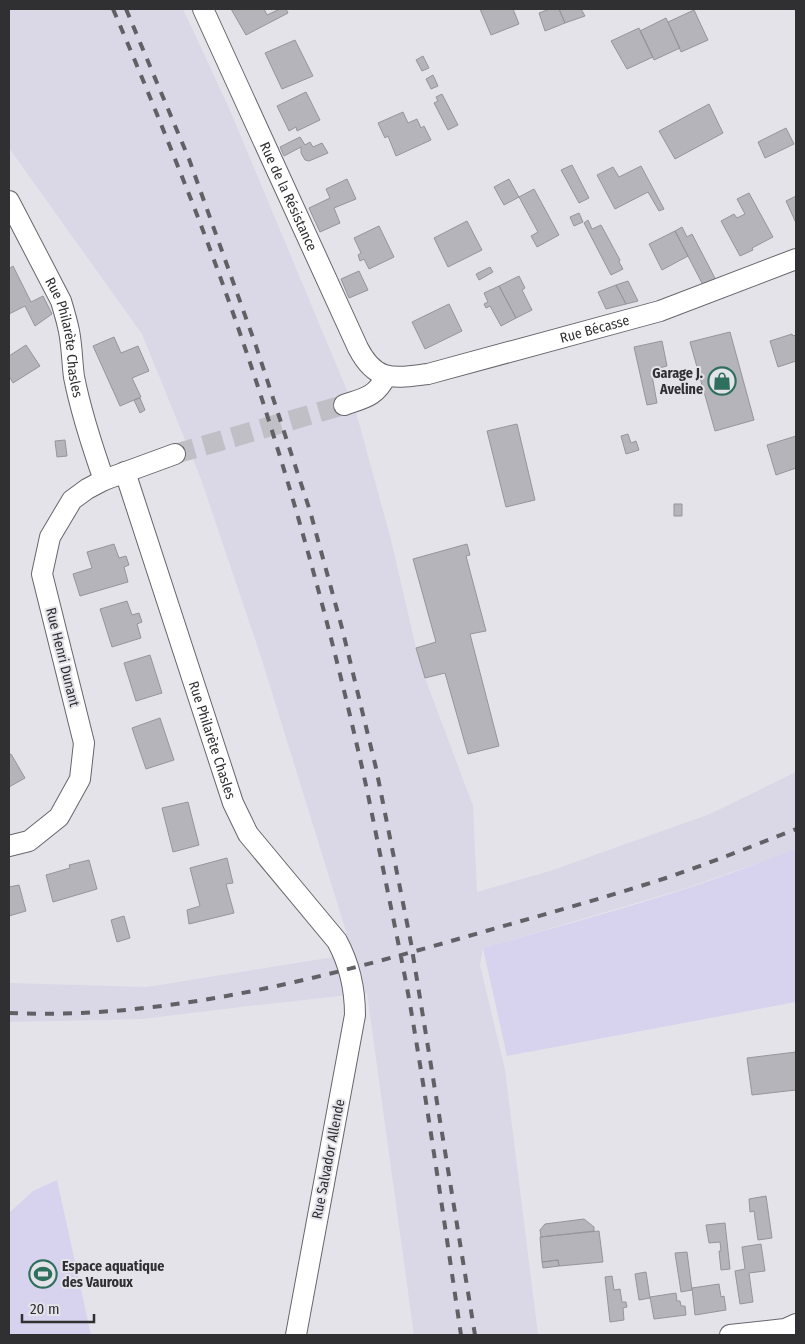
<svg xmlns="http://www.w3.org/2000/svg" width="805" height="1344" viewBox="0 0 805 1344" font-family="'Fira Sans Condensed',sans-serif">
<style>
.built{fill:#dad7e6}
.green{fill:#d7d2ee}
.building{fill:#b5b4bb;stroke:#96959b}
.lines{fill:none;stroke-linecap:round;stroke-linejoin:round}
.minor-tunnel{stroke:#c0bfc5;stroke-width:20;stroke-dasharray:20 10;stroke-linecap:butt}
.minor-casing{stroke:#67666c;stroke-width:22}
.minor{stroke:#fff;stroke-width:20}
.rail{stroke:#616065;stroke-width:4;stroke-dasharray:9 9;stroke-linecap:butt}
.labels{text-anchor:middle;stroke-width:4;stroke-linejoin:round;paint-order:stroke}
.street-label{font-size:14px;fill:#302f32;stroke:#e4e3ea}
.poi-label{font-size:14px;font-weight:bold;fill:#302f32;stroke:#e4e3ea;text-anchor:end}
</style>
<rect width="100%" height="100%" fill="#e4e3ea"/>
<path class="built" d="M9 9H183L229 108 356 412 391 540 416 648 425 678 473 806 477 892 550 871 710 814 796 772V848L767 860 680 890 483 948 480 965 505 1070 538 1335H414L367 993 249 1006 142 1019 9 1022V983L147 987 353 954 261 657 201 479 142 334 9 148Z"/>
<path class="green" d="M796 848V1002L507 1056 483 948C588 918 695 891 796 848Z
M57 1180 91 1335H9V1213L33 1191Z"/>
<path class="building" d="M231 9H264L267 15 280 9H286L288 13 246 35Z
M480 9H513L519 24 491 35Z
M550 9H559L565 23 545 31 539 13Z
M559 9H581L585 16 565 23Z
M694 10 708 40 681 52 668 22Z
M666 18 680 48 654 60 640 31Z
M639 28 653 57 627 69 611 41Z
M295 40 313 76 282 89 265 53Z
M423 56 429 68 422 71 416 60Z
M433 75 438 86 431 89 426 79Z
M306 92 320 120 297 131 296 127 289 131 277 106Z
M442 94 458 125 448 130 434 103 438 101 436 97Z
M709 104 723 133 675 159 659 131Z
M403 112 408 123 417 119 421 128 424 126 431 140 396 156 388 136 385 138 378 123Z
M786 128 794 144 765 158 758 142Z
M300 137 305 145 310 142 313 147 322 143 328 153 309 161 305 160 301 153V147L284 156 280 147Z
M572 165 589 198 579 203 561 170Z
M641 166 664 209 659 211 648 192 615 209 597 175 613 167 619 177Z
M347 179 356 199 334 208 340 223 320 232 309 208 330 198 326 189Z
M509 179 519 197 504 205 494 187Z
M534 189 559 235 537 247 531 236 538 232 519 197Z
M749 193 773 237 752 248 753 250 740 256 721 221 734 214 737 218 745 214 737 199Z
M796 196V223L786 201Z
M579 213 583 222 574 226 570 217Z
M588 220 592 229 601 225 620 260 619 262 623 269 611 275 584 223Z
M467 221 482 250 448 267 434 238Z
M379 226 394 257 369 269 364 259 360 261 358 255 361 253 354 238Z
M682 227 687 237 692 234 717 282 704 287 675 231Z
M675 231 688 256 662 270 649 244Z
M13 266 31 302 43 296 52 314 35 326 25 306 9 314V269Z
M490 267 493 272 479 280 476 274Z
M359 271 368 290 349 298 341 279Z
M519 276 525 288 522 290 532 310 516 318 499 286Z
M628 281 638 301 626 304 616 285Z
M616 285 626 304 606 309 598 292Z
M499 286 516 318 501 326 490 306 486 308 484 304 488 302 484 293Z
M449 304 462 331 425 349 412 322Z
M730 332 754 420 715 431 690 342Z
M792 334 793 336 796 335V361L778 367 770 341Z
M114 337 121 353 138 346 149 371 132 378 141 397 120 406 93 346Z
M662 341 667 366 651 370 657 403 647 405 634 347Z
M26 345 40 366 13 383 9 376V356Z
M140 398 145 410 140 413 134 400Z
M517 424 535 500 506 507 487 431Z
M628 434 631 443 636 441 639 450 626 454 621 436Z
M796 436V468L776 475 767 445Z
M65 440 67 456 57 457 55 441Z
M674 504H682V516H674Z
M114 544 119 558 126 556 129 565 124 567 128 582 80 596 73 574 92 568 87 552Z
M467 544 470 555 466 556 486 631 470 634 499 746 468 754 445 673 425 678 416 648 436 642 413 559Z
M127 601 132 615 139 613 142 622 137 624 141 638 112 647 100 609Z
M150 655 162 693 136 701 124 663Z
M160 718 174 760 146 769 132 728Z
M11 754 25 778 9 787V755Z
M188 802 199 845 173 852 162 808Z
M227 858 233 883 226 884 234 913 189 924 187 910 200 906 190 868Z
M89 860 97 889 53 902 46 875 70 868 69 865Z
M19 885 26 911 9 916V887Z
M124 916 130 938 117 942 111 920Z
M796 1052V1090L752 1095 747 1058Z
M766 1196 772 1238 758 1240 754 1211 750 1212 749 1199Z
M584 1219 594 1227V1231L541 1237 540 1230 545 1224Z
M725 1223 730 1269 721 1270 719 1251H721L720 1242 709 1243 706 1225Z
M599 1231 603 1262 559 1266 558 1260 542 1262 540 1237Z
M761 1244 765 1271 749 1273 753 1302 740 1304 735 1271 745 1269 742 1247Z
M687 1252 692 1290 681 1292 675 1253Z
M558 1260 559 1266 543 1268 542 1262Z
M646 1272 650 1298 639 1300 635 1274Z
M612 1276 614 1290 620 1289 622 1302H626L627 1307 623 1308 624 1320 610 1322 605 1277Z
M719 1284 721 1297 724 1296 726 1310 695 1315 692 1288Z
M676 1293 677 1301H680L681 1306H685L686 1315 654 1319 650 1297Z"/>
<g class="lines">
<path class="minor-tunnel" d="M175 454 344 405"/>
<g class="minor-casing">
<g id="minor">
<path id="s1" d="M203 9 358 348C376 383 394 378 428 374L660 311 796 259"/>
<path id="s2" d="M9 201 61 301C64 311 67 321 69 331 72 346 72 362 74 377 81 412 92 446 104 480"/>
<path d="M344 405C364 398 376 397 386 376"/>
<path id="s3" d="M125 472 233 803 248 834 337 941C350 965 355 988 355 1015L296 1335"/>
<path d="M9 846 29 841 59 817 80 779 84 743 42 574 50 537 72 500 87 489 104 480 175 454"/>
<path d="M730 1335 785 1329 796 1324"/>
</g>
</g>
<use href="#minor" class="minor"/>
<path class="rail" d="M113 9C141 74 168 141 194 207 262 383 316 566 358 750 368 792 376 835 385 878 395 928 406 978 414 1028 431 1130 446 1233 461 1335
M126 9 189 159 256 346 310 511 342 628 376 768 411 943 475 1335
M9 1013C172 1020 330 976 486 931 546 914 607 897 666 878 710 863 753 846 796 829"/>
</g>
<defs>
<g id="shop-ring" transform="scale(1.4375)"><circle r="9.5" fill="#e4e3ea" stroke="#2f6f5d" stroke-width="1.5"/><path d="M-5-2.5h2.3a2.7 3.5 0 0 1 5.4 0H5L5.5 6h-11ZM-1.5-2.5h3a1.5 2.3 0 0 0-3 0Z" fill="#2f6f5d"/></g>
<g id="stadium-ring" transform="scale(1.4375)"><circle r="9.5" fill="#e4e3ea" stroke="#2f6f5d" stroke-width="1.5"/><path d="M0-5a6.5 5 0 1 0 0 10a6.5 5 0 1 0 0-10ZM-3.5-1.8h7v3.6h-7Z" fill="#2f6f5d"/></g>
</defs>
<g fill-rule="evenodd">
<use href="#shop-ring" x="722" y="381"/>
<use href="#stadium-ring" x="43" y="1274"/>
</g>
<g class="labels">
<g class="street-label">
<text dy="5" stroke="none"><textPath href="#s1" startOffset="206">Rue de la Résistance</textPath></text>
<text dy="5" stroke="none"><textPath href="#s1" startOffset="628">Rue Bécasse</textPath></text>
<text dy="5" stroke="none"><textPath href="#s2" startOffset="149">Rue Philarète Chasles</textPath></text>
<text transform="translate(63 657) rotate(76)" y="5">Rue Henri Dunant</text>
<text dy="5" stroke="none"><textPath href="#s3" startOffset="282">Rue Philarète Chasles</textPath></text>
<text transform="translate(328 1159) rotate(-79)" y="5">Rue Salvador Allende</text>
</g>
<g class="poi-label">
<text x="703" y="378">Garage J.<tspan x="703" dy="16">Aveline</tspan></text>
<text x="62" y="1271" text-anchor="start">Espace aquatique<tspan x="62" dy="16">des Vauroux</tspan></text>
</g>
</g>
<rect width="805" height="1344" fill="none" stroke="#302f32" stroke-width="20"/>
<path d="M22 1314v8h72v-8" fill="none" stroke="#302f32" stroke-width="2.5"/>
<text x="30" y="1314" font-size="15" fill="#302f32" stroke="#e4e3ea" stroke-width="4" paint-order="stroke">20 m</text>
</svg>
